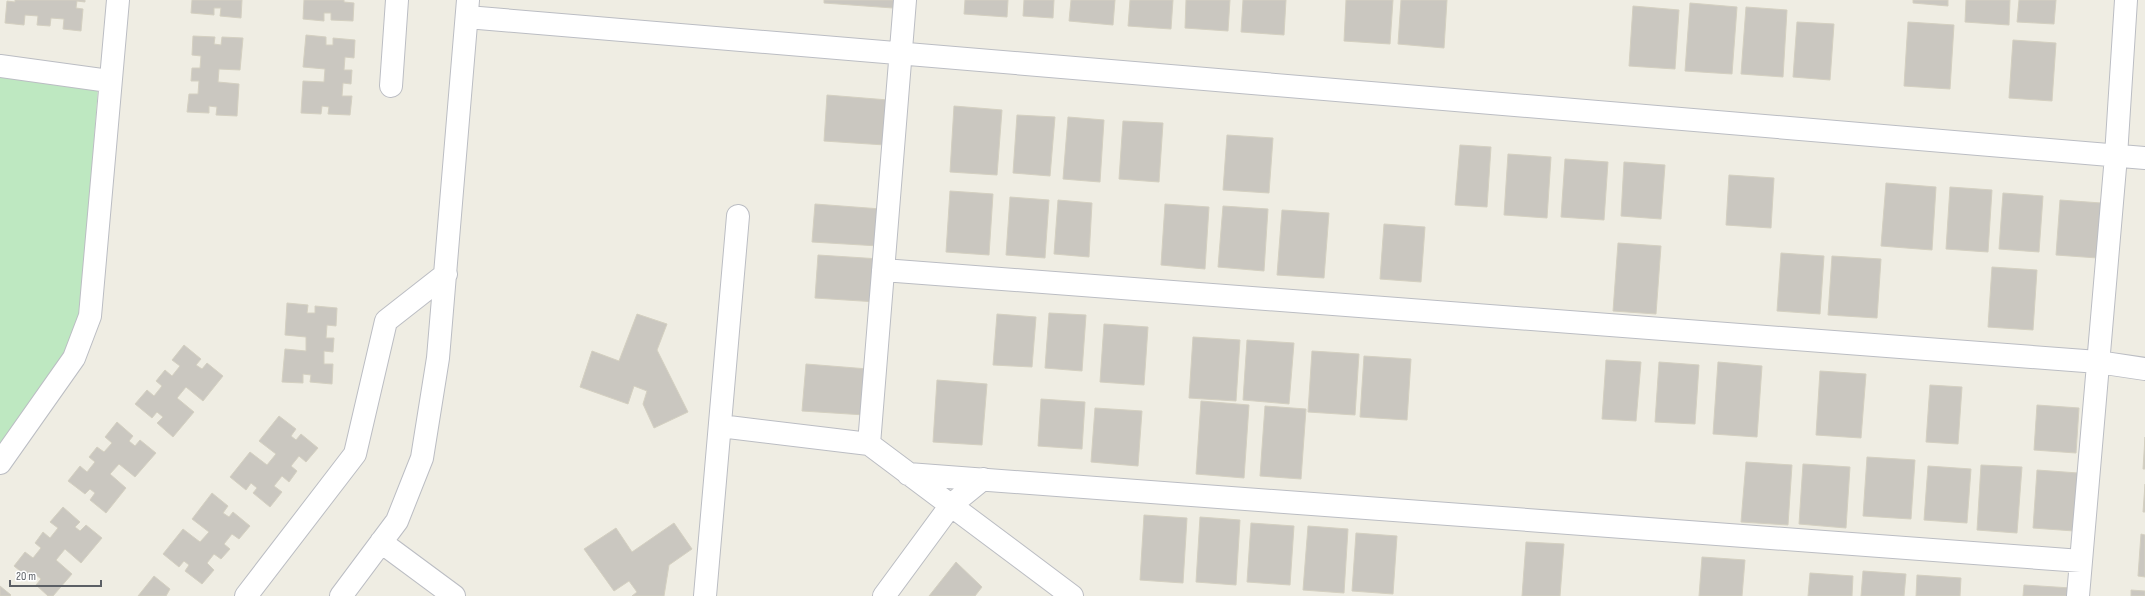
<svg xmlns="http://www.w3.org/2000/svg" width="2145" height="596" viewBox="0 0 2145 596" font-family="'Sofia Sans Condensed',sans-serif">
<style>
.green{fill:#bee8c1}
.building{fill:#cac7c0;stroke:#d4d0c1}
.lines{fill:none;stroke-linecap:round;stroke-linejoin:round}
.street-casing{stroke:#bbbdc3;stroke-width:24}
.street{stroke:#fff;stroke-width:22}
</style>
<rect width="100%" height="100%" fill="#efede3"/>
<path class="green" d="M0 74 98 88 78 348 0 461Z"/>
<path class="building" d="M15 0H85V2L77 1 76 8 83 9 81 31 63 29 64 19 51 18 50 26 37 25 38 16 25 15 24 25 5 23 7 1 15 2Z
M192 0H242L241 18 220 16 221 8H214V15L191 13Z
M304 0H344V2L354 3 353 21 331 20V13H324V21L303 19Z
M824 0H894L893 8 824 3Z
M965 0H1008L1007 17 964 14Z
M1024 0H1054L1053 18 1023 16Z
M1071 0H1115L1113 25 1069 21Z
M1130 0H1173L1171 29 1128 26Z
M1186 0H1230L1228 31 1185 28Z
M1243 0H1286L1284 35 1241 32Z
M1346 0H1393L1390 44 1344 41Z
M1401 0H1447L1444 48 1398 44Z
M1913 0H1948V6L1913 3Z
M1966 0H2010L2009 25 1965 22Z
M2019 0H2056L2054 24 2017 22Z
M1690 3 1737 7 1732 74 1685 71Z
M1633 6 1679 10 1675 69 1629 66Z
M1746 7 1787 10 1783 77 1741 74Z
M1797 22 1834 24 1830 80 1793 77Z
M1908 22 1954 25 1950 89 1904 86Z
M306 35 326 37V45H333V38L355 40 354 58 345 57 344 70H352L351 84 343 83 342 96H352L350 115 328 114 329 107 322 106 321 114 301 113 303 81 324 82 325 69 303 67Z
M193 36 215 37 214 44 221 45 222 37 243 38 240 70 219 69 218 82 239 84 237 116 216 115 217 107 209 106V113L187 112 189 94H198L199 81H191L192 68H200L201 56 192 55Z
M2013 40 2056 43 2052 101 2009 98Z
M827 95 888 100 885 145 824 141Z
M954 106 1002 110 997 175 950 172Z
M1017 115 1055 117 1050 176 1013 173Z
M1068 117 1104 120 1100 182 1063 179Z
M1123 121 1163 123 1159 182 1119 179Z
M1227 135 1273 138 1269 193 1223 190Z
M1460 145 1491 147 1487 207 1455 205Z
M1508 154 1551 157 1547 218 1504 215Z
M1565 159 1608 162 1604 220 1561 217Z
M1624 162 1665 165 1661 219 1621 216Z
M1729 175 1774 178 1771 228 1726 225Z
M1886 183 1936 187 1932 250 1881 246Z
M1950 187 1992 190 1988 252 1946 249Z
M950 191 993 194 989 255 946 252Z
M2003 193 2043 196 2039 252 1999 249Z
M1010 197 1049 200 1045 258 1006 255Z
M1058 200 1092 203 1089 257 1054 254Z
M2060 200 2101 203 2098 258 2056 255Z
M815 204 881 209 879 246 812 242Z
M1165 204 1209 207 1205 269 1161 265Z
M1223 206 1268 209 1264 271 1218 267Z
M1282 210 1329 213 1324 278 1277 275Z
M1384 224 1425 227 1421 282 1380 279Z
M1618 243 1661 246 1656 314 1613 311Z
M1781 253 1824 256 1820 314 1777 311Z
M818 255 880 259 877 302 815 298Z
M1832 256 1881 259 1877 318 1828 315Z
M1992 267 2037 270 2033 330 1988 327Z
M287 303 308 305 307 313H315V306L337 308 336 326 327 325 326 338H334L333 352 324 351V364H333L332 384 310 382 311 375 303 374V383L282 382 285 349 306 351V337L285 335Z
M1049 313 1086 315 1082 371 1045 368Z
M637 314 667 324 657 350 688 412 654 428 643 404 647 391 634 386 628 404 580 387 592 351 619 361Z
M997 314 1036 317 1032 367 993 365Z
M1104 324 1148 327 1144 385 1100 382Z
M1193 337 1240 340 1236 401 1189 398Z
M1247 340 1294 343 1289 404 1243 400Z
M184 345 201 359 196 365 202 369 207 363 223 376 203 401 186 387 177 398 194 412 173 437 157 423 163 417 157 412 152 418 135 404 147 390 154 396 162 386 156 381 165 370 172 376 180 366 172 360Z
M1312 351 1359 354 1355 415 1308 412Z
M1364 356 1411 359 1407 420 1360 417Z
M1606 360 1641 362 1636 421 1602 419Z
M1659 362 1699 365 1695 424 1655 422Z
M1718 362 1762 366 1757 437 1713 434Z
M806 364 868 369 865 415 802 411Z
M1820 371 1866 374 1861 438 1816 435Z
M937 380 987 384 982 445 933 442Z
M1930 385 1962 387 1958 444 1926 442Z
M1041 399 1085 402 1082 449 1038 446Z
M1201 401 1249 405 1244 478 1196 474Z
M2037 405 2079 408 2076 453 2034 450Z
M1265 406 1306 409 1301 479 1260 476Z
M1095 408 1142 411 1138 466 1091 462Z
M279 416 296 429 291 436 296 440 301 434 318 448 306 462 299 456 291 466 297 471 289 482 282 476 274 486 282 492 270 507 253 493 257 488 251 483 246 490 230 477 250 452 267 465 276 454 259 441Z
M117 422 133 436 129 441 135 446 140 440 156 453 135 477 119 464 110 474 126 488 106 513 90 500 95 493 90 489 85 494 68 481 80 466 87 472 95 462 89 457 97 447 104 452 112 443 105 437Z
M2145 437V469H2143Z
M1867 457 1915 460 1911 519 1863 516Z
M1746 462 1792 465 1788 525 1741 522Z
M1803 464 1850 467 1846 528 1799 524Z
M1981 465 2022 467 2017 533 1977 530Z
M1928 466 1971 469 1967 523 1924 520Z
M2037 470 2078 473 2074 531 2033 528Z
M2145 484V512H2143Z
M212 493 228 506 223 513 229 517 233 512 250 526 239 539 232 534 224 544 230 549 221 559 214 554 207 563 214 570 202 584 185 571 189 565 184 561 179 567 163 554 183 529 200 542 209 532 192 519Z
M63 507 80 522 75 527 80 531 86 525 102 538 81 563 65 549 56 560 72 574 53 596H48L36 585 41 579 35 574 31 580 14 566 25 552 33 558 41 548 35 543 43 532 50 538 58 528 50 522Z
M1144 515 1187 518 1183 583 1140 580Z
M1200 517 1240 520 1236 585 1196 582Z
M674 523 692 549 669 565 664 596H632L637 592 629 581 614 591 584 549 616 528 632 552Z
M1251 523 1294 526 1290 585 1247 582Z
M1308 526 1348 529 1344 593 1303 590Z
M1356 533 1397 536 1393 594 1352 591Z
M2141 534 2145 535V577L2138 576Z
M1526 542 1564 544 1560 596H1522Z
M1702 557 1745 560 1742 596H1699Z
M956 562 982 587 975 596H929Z
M1863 571 1906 574 1904 596H1861Z
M1810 573 1853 576 1852 596H1808Z
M1917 575 1961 578 1960 596H1916Z
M154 576 170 589 166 596H138Z
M2024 585 2071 588 2070 596H2023Z
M0 586 11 595 10 596H0Z
M2131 590 2145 591V596H2131Z"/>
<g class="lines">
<g class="street-casing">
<path id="street" d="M905 0 869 444 1072 596
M467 17 2145 158
M0 66 109 81
M391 86 397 0
M883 270 2098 362 2145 369
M720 426 869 444
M0 463 74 358 90 316 118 0
M908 474 2081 561
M381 542 454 596
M246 596 355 454 386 321 446 274
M341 596 397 521 422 458 438 358 468 0
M705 596 738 216
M884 596 951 505 983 479
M2078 596 2116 156 2126 0"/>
</g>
<use href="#street" class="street"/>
</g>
<path d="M10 580v6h91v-6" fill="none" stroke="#5b5f65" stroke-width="2"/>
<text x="16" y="580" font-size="12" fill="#5b5f65" stroke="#ffffff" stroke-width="3" paint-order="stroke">20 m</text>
</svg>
